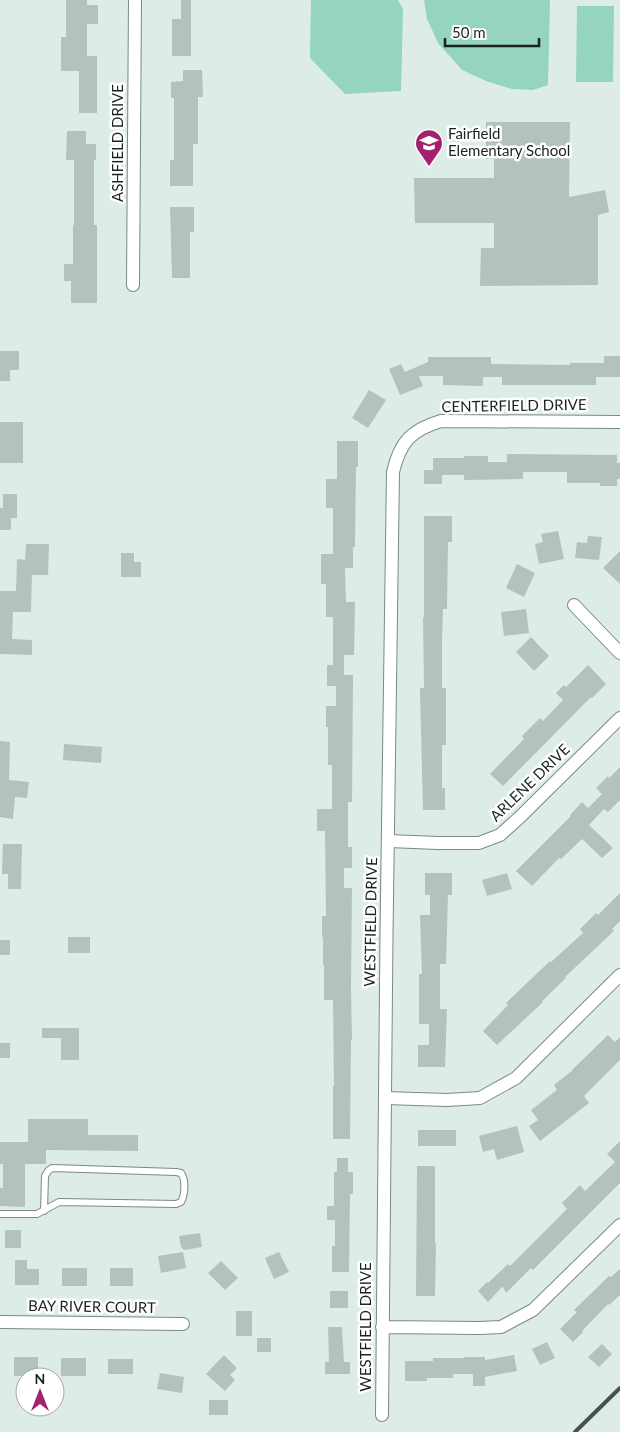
<svg xmlns="http://www.w3.org/2000/svg" width="620" height="1432" viewBox="0 0 620 1432" font-family="Lato,sans-serif">
<style>
.green{fill:#95d5be}
.building{fill:#b3c2bc}
.lines{fill:none;stroke-linecap:round;stroke-linejoin:round}
.lane-casing{stroke:#7c8984;stroke-width:8}
.street-casing{stroke:#7c8984;stroke-width:14}
.lane{stroke:#fff;stroke-width:6}
.street{stroke:#fff;stroke-width:12}
.rail{stroke:#48514e;stroke-width:4}
.labels{text-anchor:middle;stroke-width:5;stroke-linejoin:round;paint-order:stroke}
.poi-label{font-size:15px;fill:#1c2220;stroke:#fff;text-anchor:start}
.street-label{font-size:15px;fill:#1c2220;stroke:#fff}
</style>
<rect width="100%" height="100%" fill="#ddece6"/>
<path class="green" d="M311 0H398L403 9 401 91 345 94 310 58Z
M424 0H550L548 85 533 90 512 89 486 81 462 70 438 43 427 19Z
M577 6H614L613 82H576Z"/>
<path class="building" d="M66 0H87V5H98V24H87V56H97V113H79V71H61V37H66Z
M181 0H191V56H172V19H181Z
M183 70H202L203 97H198V144H193V186H170V160H174V98H171V82L183 81Z
M486 122H570L569 197 605 190 609 212 598 215V285L480 286 481 248H494V223H415L414 178H494V159H486Z
M67 131H86V144H96V160H94V225H97V303H71V281H64V264H73V225H74V160H66Z
M170 207H194V232H190V278H172Z
M0 351H19V370H10V381H0Z
M604 356H620V377H596V385H502V377H483V386L443 385V376H419L423 386 400 395 389 369 401 364 405 372 428 362V357H491V364L570 365V363H604Z
M369 390 386 400 368 428 352 418Z
M0 422H23V463H0Z
M337 441H358V467H356L355 547H353V568H345L346 602H355L354 655H344V675H353L352 802H348V847H352V868H344V888H352L351 989 352 1040H351L350 1139H333V1086H334L333 1000H324V965H323V937H322V916H326L325 831H317V809H332V765H328V727H326V706H336V686H327V665H333V617H326V584H321V554H333V508H326V479H337Z
M507 454 617 455V463H620V479H617V486H600V483H567V472H523V479L464 480V475H442V484H424V470H433V458H464V456H488V462H507Z
M3 494H17V518H11V530H0V508H3Z
M424 516H452V542H448L447 609H443L442 642V688H446V745H442V788H445V810H423L420 688H424L423 617H424Z
M558 531 564 559 539 564 535 544 543 542 541 534Z
M588 536 602 537 599 560 575 558 577 542 587 543Z
M26 544H49L48 575H32L31 612H13L12 639 32 640V655L0 654V591H16L17 559 25 560Z
M620 551V584L603 568Z
M121 553H134V562H141V577H121Z
M517 564 535 573 524 597 506 588Z
M526 609 529 633 504 636 501 612Z
M531 637 549 656 534 671 516 652Z
M588 665 606 684 592 698 591 697 503 786 490 774 524 739 522 736 540 718 543 721 563 700 556 693 564 685 566 687Z
M0 741 10 742 9 780 29 782 27 798 15 797 13 819 0 817Z
M64 744 102 747 101 763 63 760Z
M620 767V800L608 812 604 809 589 825 613 848 602 858 582 839 561 859 559 858 532 886 516 871 571 816 570 815 582 802 588 808 602 794 596 788 608 776 609 778Z
M3 844H22L21 889H8V874H2Z
M425 873H452V895H448L446 964H440V1009H447L445 1067H418V1045H429V1024H419V974H422L420 915H430V895H425Z
M507 873 512 889 487 896 482 880Z
M620 893V921L612 929 614 931 565 977 566 978 542 1001 543 1002 497 1045 483 1031 508 1005 506 1003 550 961 551 962 583 933 580 929 596 913 598 915Z
M68 937H90V953H68Z
M0 940H10V955H0Z
M42 1028H79V1060H61V1038H42Z
M608 1035 615 1042 620 1037V1060L584 1096 589 1103 540 1141 529 1126 538 1120 531 1110 557 1090 554 1085 573 1070H572Z
M0 1043H10V1058H0Z
M28 1119H88V1135H138V1151L46 1150V1164H25V1207L0 1206V1188H3V1164H0V1142H28Z
M517 1126 524 1152 497 1160 494 1149 483 1152 479 1136Z
M418 1130H456V1146H418Z
M620 1141V1183L533 1270 531 1268 506 1293 503 1287H502L488 1302 478 1291 487 1282 488 1283 508 1264 510 1266 567 1209 562 1203 580 1185 585 1191 615 1162 607 1154Z
M337 1158H348V1172H353V1194H350L349 1272H332V1246H335V1220H327V1206H334V1172H337Z
M417 1166H435V1243H436L435 1296H416Z
M5 1230H21V1248H5Z
M200 1233 202 1247 184 1250 181 1247 179 1236Z
M183 1252 186 1268 161 1273 158 1256Z
M279 1252 289 1272 274 1279 265 1258Z
M15 1260H27V1269H39V1285H15Z
M221 1261 238 1278 225 1290 208 1273Z
M62 1268H87V1286H62Z
M110 1268H133V1286H110Z
M620 1269V1295L609 1305 608 1304 582 1331 583 1332 573 1342 560 1329 577 1312 574 1310 609 1276 611 1277Z
M330 1291H348V1308H330Z
M236 1311H252V1336H236Z
M328 1327H342L344 1362H350V1374H325V1362H329Z
M257 1338H271V1352H257Z
M547 1342 555 1358 540 1365 532 1349Z
M602 1344 612 1354 599 1367 588 1357Z
M224 1355 237 1368 230 1375 235 1380 225 1391 206 1374Z
M514 1355 517 1371 485 1377V1386H473V1374H453V1378H427V1381H405V1361H433V1358H464V1357H485V1360Z
M14 1357H38V1376H14Z
M61 1358H86V1376H61Z
M108 1359H133V1374H108Z
M160 1373 184 1377 182 1393 157 1389Z
M209 1400H228V1415H209Z"/>
<g class="lines">
<g class="lane-casing">
<path id="lane" d="M0 1214H37L59 1202 176 1204 181 1202C185 1195 186 1180 181 1173L176 1172 52 1168 48 1171 45 1176 44 1211"/>
</g>
<g class="street-casing">
<path id="street" d="M133 285 135 0
M574 605 620 653
M389 841 438 843H479L500 835 520 817 620 718
M385 1098 447 1100 480 1098 516 1078 620 975
M0 1322 183 1324
M382 1327 479 1328 501 1327 533 1310 620 1225
M382 1415C383 1101 389 786 393 472 400 442 411 430 441 421L620 422"/>
</g>
<use href="#lane" class="lane"/>
<use href="#street" class="street"/>
<path class="rail" d="M575 1432 620 1388"/>
</g>
<defs>
<g id="school-pin" transform="scale(1.4375)"><path d="M0 17L-7.5 6A9.5 9.5 0 1 1 7.5 6Z" fill="#a4216f" stroke="#fff"/><path d="M0-5L7-2L0 1L-7-2ZM-4 1L0 2.5L4 1V4Q0 6-4 4Z" fill="#fff"/></g>
</defs>
<g fill-rule="evenodd">
<use href="#school-pin" x="429" y="143"/>
</g>
<g class="labels">
<g class="poi-label">
<text x="448" y="139">Fairfield<tspan x="448" dy="17">Elementary School</tspan></text>
</g>
<g class="street-label">
<text transform="translate(118 143) rotate(-90)" y="5">ASHFIELD DRIVE</text>
<text transform="translate(514 406) rotate(-1)" y="5">CENTERFIELD DRIVE</text>
<text transform="translate(530 783) rotate(-44)" y="5">ARLENE DRIVE</text>
<text transform="translate(371 922) rotate(-89)" y="5">WESTFIELD DRIVE</text>
<text transform="translate(92 1307) rotate(1)" y="5">BAY RIVER COURT</text>
<text transform="translate(366 1327) rotate(-90)" y="5">WESTFIELD DRIVE</text>
</g>
</g>
<g transform="translate(40 1392)"><circle r="24" fill="#ffffff" stroke="#a4a7a6"/>
<path d="M0-4L9 19L0 12L-9 19Z" fill="#a4216f"/>
<text y="-8" font-size="14" font-weight="bold" text-anchor="middle" fill="#1c2220">N</text>
</g>
<path d="M445 38v8h94v-8" fill="none" stroke="#1c2220" stroke-width="2.5"/>
<text x="452" y="38" font-size="15" fill="#1c2220" stroke="#ffffff" stroke-width="4" paint-order="stroke">50 m</text>
</svg>
